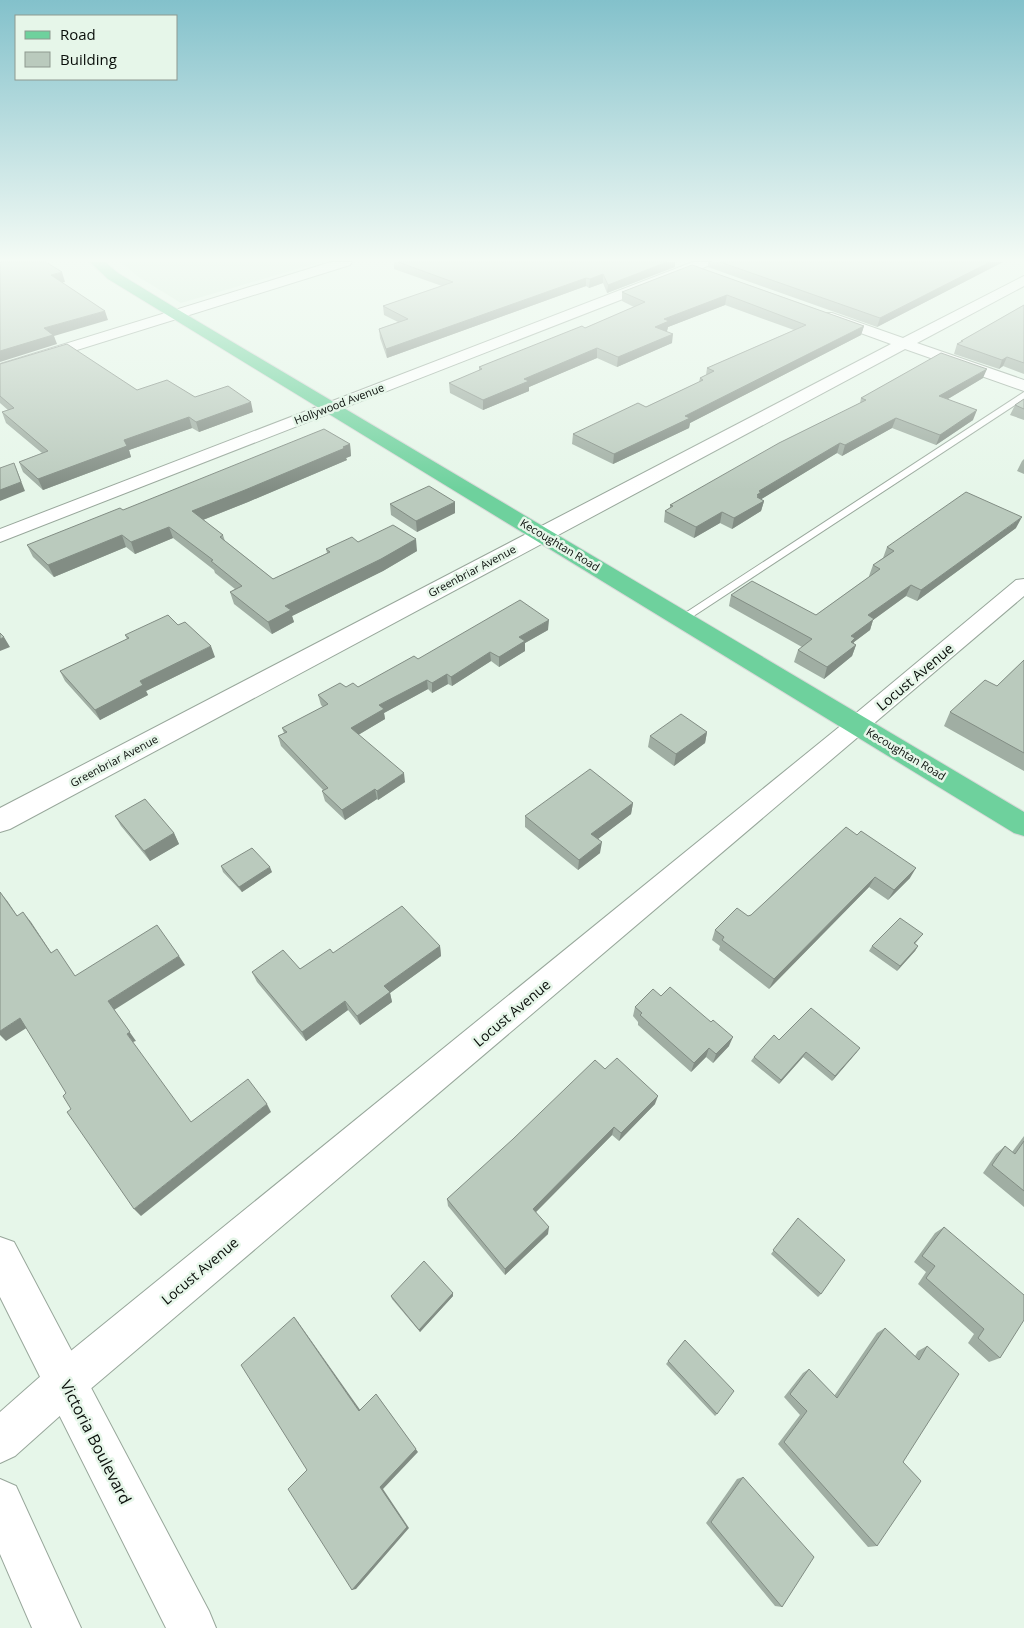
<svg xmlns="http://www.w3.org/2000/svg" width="1024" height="1628" viewBox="0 0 1024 1628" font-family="'Open Sans',sans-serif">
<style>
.built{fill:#d5ecda}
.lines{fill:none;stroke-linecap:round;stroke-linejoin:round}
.lane-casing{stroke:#98a79b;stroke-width:2}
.street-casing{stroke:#98a79b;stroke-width:2}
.secondary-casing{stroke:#98a79b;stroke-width:2}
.primary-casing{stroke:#d8d8d8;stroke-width:2}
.lane{fill:#fff;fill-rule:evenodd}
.street{fill:#fff;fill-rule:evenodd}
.secondary{fill:#fff;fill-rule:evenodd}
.primary{fill:#6ed19d;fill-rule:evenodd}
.wall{fill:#a0aea3}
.shaded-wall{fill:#828d84}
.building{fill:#bacabd;stroke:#828d84}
.labels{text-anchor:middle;stroke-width:5;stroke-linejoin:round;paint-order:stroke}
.far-street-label{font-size:11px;fill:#090e0a;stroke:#e6f6e9}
.street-label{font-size:14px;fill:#090e0a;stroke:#e6f6e9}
.near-street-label{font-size:16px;fill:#090e0a;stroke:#e6f6e9}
</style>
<rect width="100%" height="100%" fill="#e6f6e9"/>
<path class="built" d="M121 262H321L181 303 137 276Z"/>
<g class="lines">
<g class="lane-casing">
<path id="lane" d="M1024 392V399L686 621 682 623 676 619Z"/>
</g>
<g class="street-casing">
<path id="street" d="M331 262H352L350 265 0 374V364Z
M693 262H712L710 265 0 542V529Z
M1024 276V286L917 343 1024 380V391L905 349 10 829 0 832V808L891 344 822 319 820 316 822 313H832L903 338Z
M1024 579V596L81 1397 15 1456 0 1463V1412L51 1367 849 719 1016 580Z"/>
</g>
<g class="secondary-casing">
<path id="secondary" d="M0 1237 14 1242 209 1611 216 1628H166L0 1297Z
M0 1479 16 1486 81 1628H32L0 1554Z"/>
</g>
<g class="primary-casing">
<path id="primary" d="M90 262H105L118 273 182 312 1024 812V836L1014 833 172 318 108 279Z"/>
</g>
<use href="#lane" class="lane"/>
<use href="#street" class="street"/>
<use href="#secondary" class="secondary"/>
<use href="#primary" class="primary"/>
</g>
<path class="wall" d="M394 262H675V267L607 293 603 283 589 288 586 286 387 358 380 338 379 329 398 322 384 315 383 306 442 286 394 269Z
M708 262H1003L877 327 708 267Z
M692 265 864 326 861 335 690 423 689 428 613 464 572 444 573 434 646 407 699 382 700 378 706 375 707 368 794 330 725 305 668 327 667 331H666L672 343 617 367 597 358 529 387V391L483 410 450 393 449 383 479 371V367L585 328 634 307 622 301V292Z
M1024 305V374L1003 366 999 369 954 354 957 344 960 343 961 341Z
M0 364 137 390 195 397 253 412 199 432 192 428 129 450 131 457 43 490 23 472 19 462 42 453 6 423 2 412 8 410 0 403Z
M983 378 948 399 973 420 936 445 892 428 842 456 837 453 761 499 764 501 761 511 732 529 720 523 694 538 664 522 665 511 670 508V505L860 403 861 398Z
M1024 399V420L1010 415 1015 405Z
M350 444 351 456 346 458 347 460 248 502 203 520 223 535 225 541 273 579 327 553 326 549 358 542 417 551 383 571 292 616 294 622 272 634 234 604 230 592 235 589 215 573 214 570 173 538 135 554 126 547 54 577 33 557 27 545Z
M1024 459V474L1017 471 1022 461Z
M455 502V513L417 532 391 515 390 504Z
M1016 528 917 601 906 596 873 620 870 630 854 642 853 643 856 645 852 656 824 679 794 662 798 650 802 647 729 606 731 595 816 615 869 577V576L873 565 883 558 887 547Z
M548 630 525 643V651L499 667 491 661 452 686 448 684 432 693 428 689 384 713 385 719 358 735 405 782 378 800 377 799 345 820 325 801 322 791H324L281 746 278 736 284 733 282 728 323 707 321 705 318 695 346 687H358L418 659Z
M125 635 215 657 146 691 148 695 100 720 65 681 60 671 127 639Z
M1024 660V771L944 726 950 712 997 686Z
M707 732 705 743 674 766 648 747 650 736Z
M633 803 631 814 598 839 600 853 578 870 525 827V816Z
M115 816 174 833 179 844 150 861 121 826Z
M846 827 910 878 888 900 869 887 769 989 719 950 720 946 712 940 715 930 748 916 751 915Z
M221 866 272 872 242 892 223 872Z
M923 934 915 944 918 946 915 951 897 971 869 951 872 946Z
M440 946 441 956 390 993 392 1002 360 1025 348 1010 306 1041 257 982 252 972 300 969 333 953Z
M661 996 711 1022 729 1046 713 1063 706 1057 691 1072 638 1025V1022L633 1016 635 1007Z
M779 1040 857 1052 832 1081 803 1057 779 1084 751 1061 754 1057Z
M605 1069 655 1104 619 1141 612 1135 536 1212 548 1234 505 1275 448 1206 447 1199Z
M1024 1136V1207L983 1173 996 1154 1005 1146 1012 1152Z
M798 1218 821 1294 818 1297 771 1254Z
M944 1227 1000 1358 989 1362 968 1343 974 1334 918 1284 926 1272 914 1262 935 1233Z
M453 1293V1296L420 1332 392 1299 391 1296Z
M885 1328 915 1356 918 1351 927 1346 903 1462 877 1546 868 1547 778 1444 800 1415 784 1397 803 1373 809 1369 834 1396 877 1333Z
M685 1340 717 1414 715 1416 666 1364Z
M743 1477 782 1607 775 1606 706 1523 737 1479Z"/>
<path class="shaded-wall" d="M667 262H675V267L607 293 608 285Z
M990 262H1003L877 327 880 318Z
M62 272 65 282 54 284 51 275Z
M603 274V283L589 288 590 279Z
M586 278V286L387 358 386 349Z
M727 295 725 305 668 327 667 331 654 337 655 327 664 319Z
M105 311 108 320 54 336 57 344 0 362V351L44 328Z
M864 326 861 335 690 423 689 428 613 464 614 454 685 416Z
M673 334 672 343 617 367 618 357Z
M597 348V358L529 387V391L483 410V400L524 379Z
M1007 357 1003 366 999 369 1002 360Z
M987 369 983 378 936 406 939 396Z
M251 402 253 412 199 432 196 422Z
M977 410 973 420 936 445 940 435Z
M189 417 192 428 129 450 131 457 43 490 38 479 124 440Z
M896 418 892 428 842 456 845 445Z
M840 443 837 453 760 500 764 501 761 511 732 529 734 518 757 495 759 491Z
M350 444 351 456 346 458 347 460 248 502 195 523 192 511Z
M14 463 25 491 0 501V490Z
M455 502V513L417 532 416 521Z
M722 512 720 523 694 538 696 527Z
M1022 517 1016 528 917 601 921 590Z
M169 527 173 538 135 554 131 542Z
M122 535 126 547 54 577 48 565Z
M416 539 417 551 383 571 292 616 294 622 272 634 268 622 285 606Z
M911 585 906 596 873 620 870 630 854 642 851 649 856 645 852 656 824 679 827 667 851 636 868 615Z
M549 620 548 630 525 643V651L499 667V657L519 637Z
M4 637 10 647 0 651V639Z
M211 646 215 657 146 691 148 695 100 720 95 710 140 681Z
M490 652 491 661 452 686 451 677Z
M447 674 448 684 432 693V683Z
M427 680 428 689 384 713 385 719 353 738 351 728 379 705Z
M707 732 705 743 674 766 676 754Z
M404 773 405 782 378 800 377 791Z
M375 789 377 799 345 820 342 810Z
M633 803 631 814 590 845 591 834Z
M174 833 179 844 150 861 144 851Z
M602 842 600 853 578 870 579 860Z
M270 867 272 872 242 892 239 887Z
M916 868 910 878 888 900 894 890Z
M875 877 869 887 769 989 774 979Z
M0 892 8 902 24 926 17 916Z
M23 912 31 922 58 963 51 953Z
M440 946 441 956 390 993 392 1002 360 1025 357 1016 384 986Z
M918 946 915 951 897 971 900 966Z
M179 956 185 965 114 1010 136 1041 133 1042 127 1034 108 1001Z
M345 1001 348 1010 306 1041 302 1032Z
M20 1018 28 1027 6 1041 0 1035V1031Z
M733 1037 729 1046 713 1063 716 1054Z
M709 1048 706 1057 691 1072 694 1063Z
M860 1048 857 1052 832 1081 835 1076Z
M806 1052 803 1057 779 1084 781 1080Z
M658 1096 655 1104 619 1141 621 1133Z
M267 1104 271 1112 141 1216 134 1209Z
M614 1127 612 1135 532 1216 533 1209Z
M549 1227 548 1234 505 1275V1269Z
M453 1293V1296L420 1332 419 1330Z
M294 1317 298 1322 363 1414 359 1411Z
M376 1394 418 1452 383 1489 409 1528 356 1589 352 1590 380 1487Z"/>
<path class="building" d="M0 262H46L62 272 51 275 105 311 44 328 53 335 0 351Z
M398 262H667L608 285 603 274 590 279 586 278 386 349 379 329 408 319 383 306 453 282Z
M720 262H990L880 318Z
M692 265 864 326 685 416 690 418 614 454 573 434 638 403 646 407 703 380 700 378 714 371 707 368 806 325 727 295 664 319 669 321 655 327 673 334 618 357 597 348 524 379 529 381 483 400 449 383 482 369 479 367 582 326 585 328 645 302 622 292Z
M1024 305V363L1007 357 1002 360 957 344 963 341H961Z
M67 344 137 390 167 380 195 397 228 386 251 402 196 422 189 417 124 440 127 446 38 479 19 462 48 451 2 412 14 408 0 396V364Z
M941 353 987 369 939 396 977 410 940 435 896 418 845 445 840 443 759 491 761 492 757 495 759 496 757 497 764 501 734 518 722 512 696 527 665 511 673 506 670 505 779 443 866 400 861 398Z
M1024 399V409L1015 405Z
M324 429 350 444 343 447 345 448 245 490 192 511 223 535 220 537 273 579 330 552 326 549 352 537 358 542 393 525 416 539 381 559 285 606 291 610 268 622 230 592 242 586 211 561 213 560 169 527 131 542 122 535 48 565 27 545 120 508 123 510Z
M14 463 21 482 0 490V468Z
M429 486 455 502 416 521 390 504Z
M966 492 1022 517 921 590 911 585 868 615 874 619 851 636 855 638 851 642 856 645 827 667 798 650 812 639 731 595 752 581 816 615 880 569 873 565 894 551 887 547Z
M520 600 549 620 519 637 525 641 499 657 490 652 451 677 447 674 432 683 427 680 379 705 384 709 351 728 404 773 377 791 375 789 342 810 322 791 328 788 278 736 287 732 282 728 328 704 318 695 340 683 346 687 353 683 358 687 414 656 418 659Z
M168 615 178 625 185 622 211 646 140 681 143 685 95 710 60 671 129 638 125 635Z
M0 633 4 637 0 639Z
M1024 660V753L950 712 985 680 997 686Z
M681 714 707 732 676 754 650 736Z
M590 769 633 803 591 834 602 842 579 860 525 816Z
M145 799 174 833 144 851 115 816Z
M846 827 857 835 861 831 916 868 894 890 875 877 774 979 722 940 724 937 715 930 737 908 748 916 751 915Z
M252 848 270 867 239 887 221 866Z
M0 892 17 916 23 912 51 953 57 949 75 976 157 925 179 956 108 1001 130 1032 127 1034 191 1122 248 1079 267 1104 134 1209 67 1112 71 1109 63 1096 66 1093 20 1018 0 1031Z
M402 906 440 946 384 986 390 992 357 1016 345 1001 302 1032 252 972 283 950 300 969 330 949 333 953Z
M900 918 923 934 914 943 918 946 900 966 872 946Z
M670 987 711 1022 713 1020 733 1037 716 1054 709 1048 694 1063 640 1015 642 1013 635 1007 653 989 661 996Z
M811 1008 860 1048 835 1076 806 1052 781 1080 754 1057 774 1035 779 1040Z
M617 1058 658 1096 621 1133 614 1127 533 1209 549 1227 505 1269 447 1199 513 1139 595 1060 605 1069Z
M1024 1141V1191L992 1165 1005 1146 1015 1154Z
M798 1218 845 1260 821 1294 773 1250Z
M944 1227 1024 1295V1320L1000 1358 978 1338 984 1329 926 1278 935 1266 922 1256Z
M424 1261 453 1293 419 1330 391 1296Z
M294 1317 359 1411 376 1394 416 1449 380 1487 407 1527 352 1590 288 1489 307 1470 241 1365Z
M885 1328 919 1360 927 1346 959 1374 903 1462 921 1481 877 1546 784 1442 807 1411 790 1394 809 1369 837 1398Z
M685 1340 734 1391 717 1414 668 1361Z
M743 1477 814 1557 782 1607 711 1522Z"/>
<linearGradient id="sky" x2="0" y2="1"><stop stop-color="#83c1cb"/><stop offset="0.53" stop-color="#f4fbf5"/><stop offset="1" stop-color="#f4fbf5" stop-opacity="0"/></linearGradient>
<rect width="1024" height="490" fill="url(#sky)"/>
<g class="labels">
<g class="far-street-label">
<text transform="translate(339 404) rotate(-21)" y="4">Hollywood Avenue</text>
<text transform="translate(560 545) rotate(31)" y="4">Kecoughtan Road</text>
<text transform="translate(472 571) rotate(-28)" y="4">Greenbriar Avenue</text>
<text transform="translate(906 754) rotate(31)" y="4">Kecoughtan Road</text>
<text transform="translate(114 761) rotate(-28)" y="4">Greenbriar Avenue</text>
</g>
<g class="street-label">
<text transform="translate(915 677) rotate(-40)" y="5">Locust Avenue</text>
<text transform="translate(512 1013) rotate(-40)" y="5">Locust Avenue</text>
<text transform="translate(200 1271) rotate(-40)" y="5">Locust Avenue</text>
</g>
<g class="near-street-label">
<text transform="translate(96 1442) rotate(63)" y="6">Victoria Boulevard</text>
</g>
</g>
<rect x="15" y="15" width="162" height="65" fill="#e6f6e9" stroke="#8e9990"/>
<rect x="25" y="31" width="25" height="8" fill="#6ed19d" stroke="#8e9990"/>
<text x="60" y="40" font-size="15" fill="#090e0a">Road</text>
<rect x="25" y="52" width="25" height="15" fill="#bacabd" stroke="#8e9990"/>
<text x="60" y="65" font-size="15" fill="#090e0a">Building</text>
</svg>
